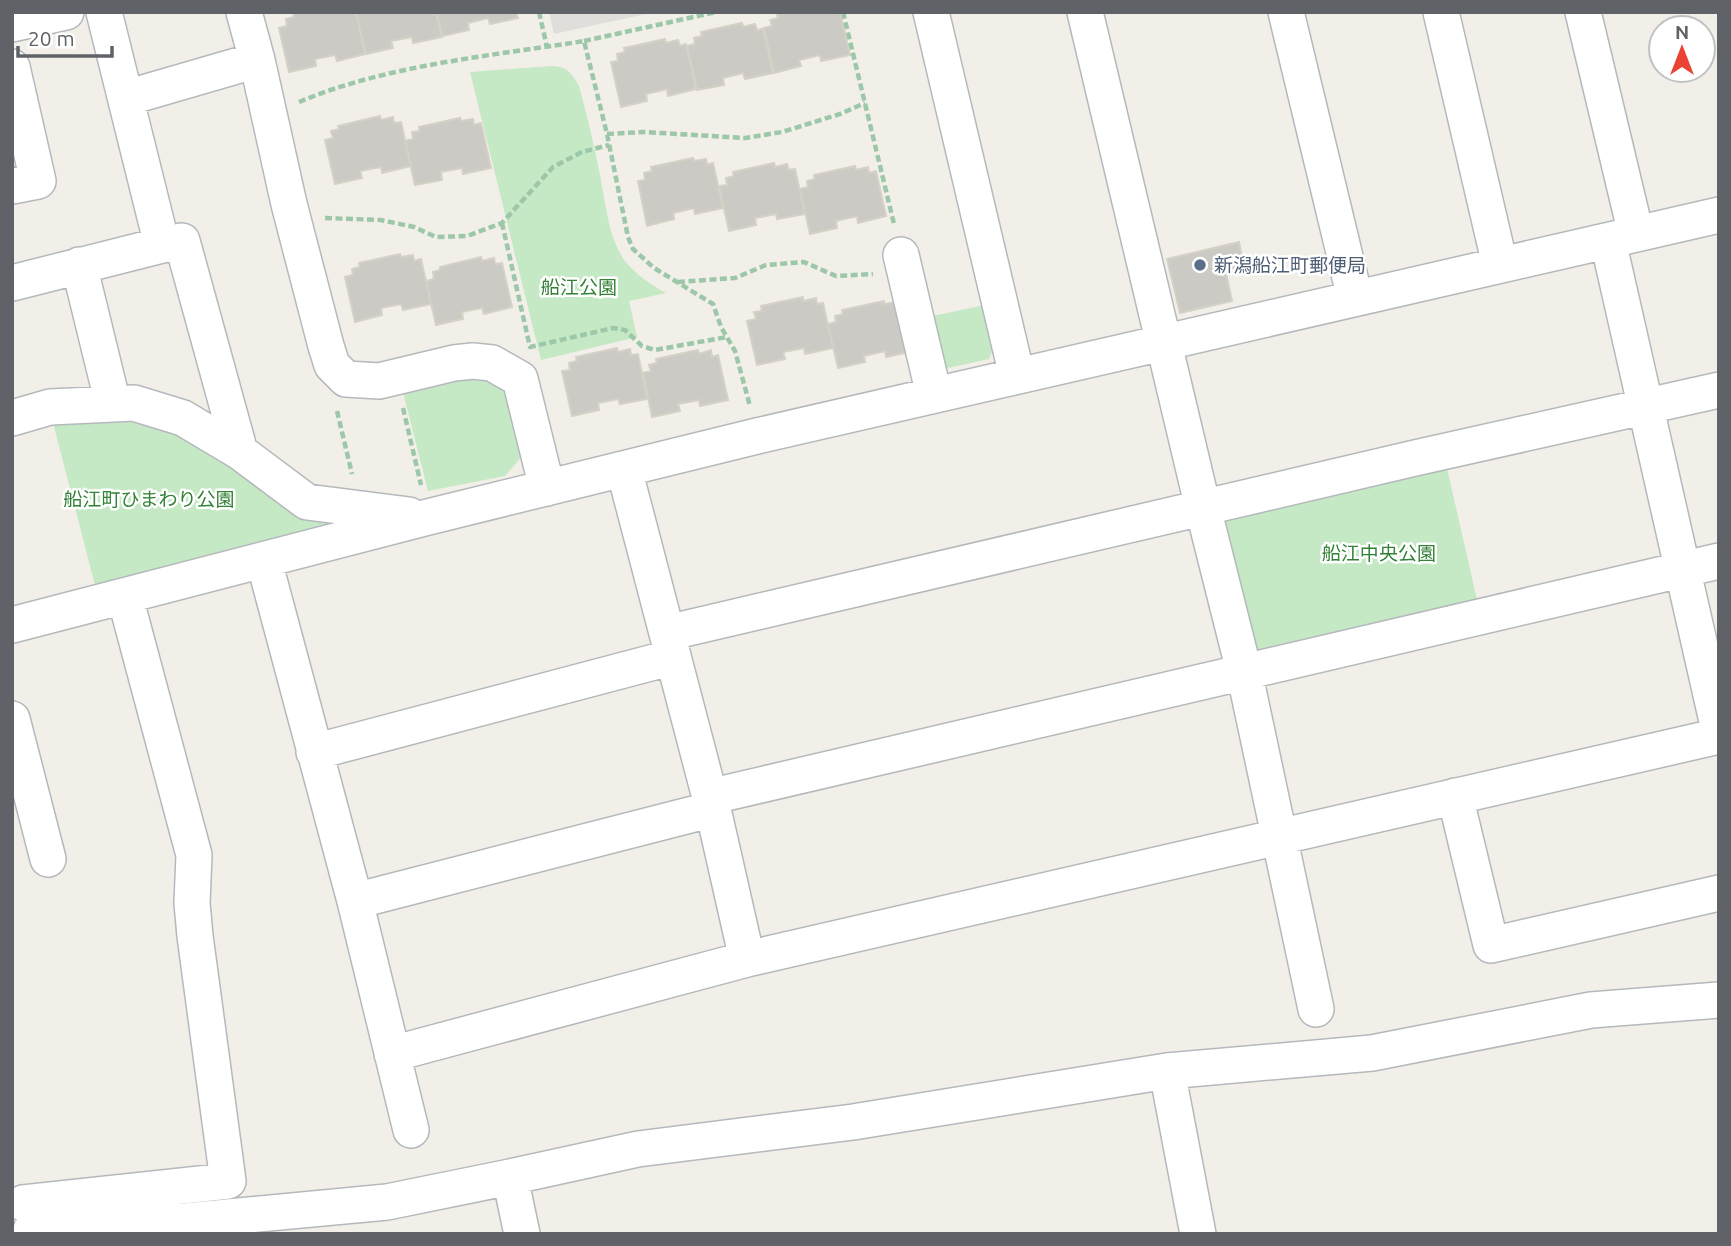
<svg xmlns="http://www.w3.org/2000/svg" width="1731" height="1246" viewBox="0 0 1731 1246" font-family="Ubuntu,'Noto Sans JP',sans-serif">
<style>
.industrial{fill:#e0deda}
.green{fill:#c5e8c5}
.building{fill:#cccac5;stroke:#d6d1c6;stroke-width:2}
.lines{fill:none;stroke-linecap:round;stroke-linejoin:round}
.minor-casing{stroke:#b5b8bc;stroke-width:38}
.path{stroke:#9cc7a9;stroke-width:4.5;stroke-dasharray:7 3.5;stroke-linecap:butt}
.minor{stroke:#fff;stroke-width:35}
.service-dot{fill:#5c6f8a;stroke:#fff;stroke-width:2.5}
.labels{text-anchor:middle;stroke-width:5;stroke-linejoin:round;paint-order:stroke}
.service-label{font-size:19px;fill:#4e5e75;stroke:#fff;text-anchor:start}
.park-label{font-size:19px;fill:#348238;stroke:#fff}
</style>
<rect width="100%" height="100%" fill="#f1efe8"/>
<path class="industrial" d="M549 12H655L554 34Z"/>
<path class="green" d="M552 66C568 67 571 73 579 86 586 113 593 139 598 166 605 195 606 228 621 255 628 269 652 286 666 293L629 301 637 337 541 360 470 72Z
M985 305 994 347 989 359 939 370 928 317Z
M477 374 504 387 522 456 505 476 428 491 403 392Z
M106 416 172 428 355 520 96 589 53 423Z
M1446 464 1478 604 1262 653 1247 643 1220 529 1229 515Z"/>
<path class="building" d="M298 12H356L365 54 337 61 335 55 315 59 316 66 289 72 279 28 287 26 286 19 294 17 293 13Z
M356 12H436L442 37 413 43 412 37 391 41 393 48 366 54Z
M437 12H516L518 18 490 24 488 18 468 23 469 30 442 36Z
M785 12H840L850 55 821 61 820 55 799 60 801 66 774 73 764 28 772 26 770 20 778 18 777 14Z
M742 23 743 27 755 24 757 30 763 29 773 73 745 79 743 73 723 78 724 85 697 90 687 46 695 44 694 38 702 36 701 32Z
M665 39 666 43 678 40 680 46 686 44 696 89 668 96 667 89 646 94 647 101 621 107 611 62 618 61 617 54 625 52 624 48Z
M380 116 381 120 393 117 394 123 401 122 411 166 382 173 381 167 360 171 362 178 335 184 325 140 333 138 331 131 339 129 338 126Z
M460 118 461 121 473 119 474 125 481 123 491 168 463 174 462 168 441 172 442 180 415 185 405 141 413 139 412 132 420 131 419 127Z
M693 158 694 161 706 159 707 165 713 163 723 208 695 214 694 208 673 213 674 219 647 226 638 181 645 180 644 173 652 171 651 167Z
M774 163 775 167 787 164 789 170 795 169 805 214 777 219 776 214 755 218 756 225 729 231 719 186 727 185 726 178 734 176 733 172Z
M855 166 856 170 868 167 869 173 876 171 886 216 858 223 857 216 836 221 837 228 810 234 800 189 808 187 807 181 815 179 814 175Z
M1239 242 1244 269 1226 273 1232 301 1180 313 1167 259Z
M400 254 401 257 413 255 414 261 421 259 431 304 403 310 401 304 381 308 382 315 355 322 345 277 353 275 352 269 360 267 359 263Z
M481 257 482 261 494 258 495 264 502 263 512 307 484 314 482 308 462 312 463 319 436 325 426 281 434 279 433 272 440 270V267Z
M803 297V301L816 298 817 304 823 303 833 348 805 354 804 348 783 352 785 359 757 365 747 321 756 319 754 312 762 311 761 306Z
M884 301V304L896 302 914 351 886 357 885 351 864 356 865 362 838 368 828 324 836 322 835 316 843 314 842 310Z
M617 348 618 352 630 349 631 355 638 354 647 399 620 404 618 399 598 403 599 410 572 416 562 371 570 370 569 363 577 361 576 357Z
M698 350 699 354 711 350 712 357 718 355 728 400 700 406 699 400 678 404 680 411 652 417 643 373 651 371 649 365 657 363 656 359Z"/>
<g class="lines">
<g class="minor-casing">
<path id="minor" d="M104 12 162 245 182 241 240 452
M244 12 257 60 289 204 326 346 332 365 346 379 379 381 454 363 473 361 492 363 520 379 547 488
M931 12 1017 376
M1085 12 1203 508 1244 671 1316 1009
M1286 12 1355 298
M1441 12 1500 265
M1583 12 1636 234
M12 24 66 12
M12 67 38 181 12 186
M126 98 257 60
M1608 241 1719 730
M901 255 934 395
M79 265 113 404
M12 283 162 245
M12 418 50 407 134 403 183 418 240 452 307 502 409 515
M624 469 713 809 747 959
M264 561 355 901 411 1130
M12 625 428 517 757 436 1719 215
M667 633 1415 458 1719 390
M12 719 48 859
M314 752 673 657
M1455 796 1491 945 1719 893
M709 797 1719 561
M355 901 713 809
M392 1054 747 959 1719 736
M1167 1071 1198 1234
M510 1177 638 1149 853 1122 1167 1071 1372 1053 1591 1010 1719 1000
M23 1203 228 1181 195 936 192 903 194 855 125 597
M31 1230 164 1223 387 1202 510 1177 522 1234"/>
</g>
<path class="path" d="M539 12 547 47
M843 12 894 224
M584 41 716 12
M299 102C386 65 491 56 584 41L607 134 628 237 633 249 654 268 713 304 721 327 735 351 750 406
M607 134 644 132 745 138 782 132 840 114 865 103
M325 218 381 220 414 227 436 237 467 236 502 223 553 167 582 152 609 145
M502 223 530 347 613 328 625 330 642 346 655 350 727 337
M678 282 735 278 766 265 804 262 836 276 873 274
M403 408 421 485
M337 411 352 474"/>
<use href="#minor" class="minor"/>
</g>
<circle class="service-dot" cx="1200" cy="265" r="7"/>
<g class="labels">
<g class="service-label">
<text x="1214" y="272">新潟船江町郵便局</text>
</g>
<g class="park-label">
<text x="579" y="294">船江公園</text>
<text x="149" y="506">船江町ひまわり公園</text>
<text x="1379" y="560">船江中央公園</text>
</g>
</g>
<rect width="1731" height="1246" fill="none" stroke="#5f6368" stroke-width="28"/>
<g transform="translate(1682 49)"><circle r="33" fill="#ffffff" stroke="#bfc1c3" stroke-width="2"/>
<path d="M0-5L12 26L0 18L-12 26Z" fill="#ea4335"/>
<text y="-10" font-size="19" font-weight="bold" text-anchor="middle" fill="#5f6368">N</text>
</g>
<path d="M18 46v10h94v-10" fill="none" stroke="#5f6368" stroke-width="3.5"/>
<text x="28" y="46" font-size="21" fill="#5f6368" stroke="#ffffff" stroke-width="5" paint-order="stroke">20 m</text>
</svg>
